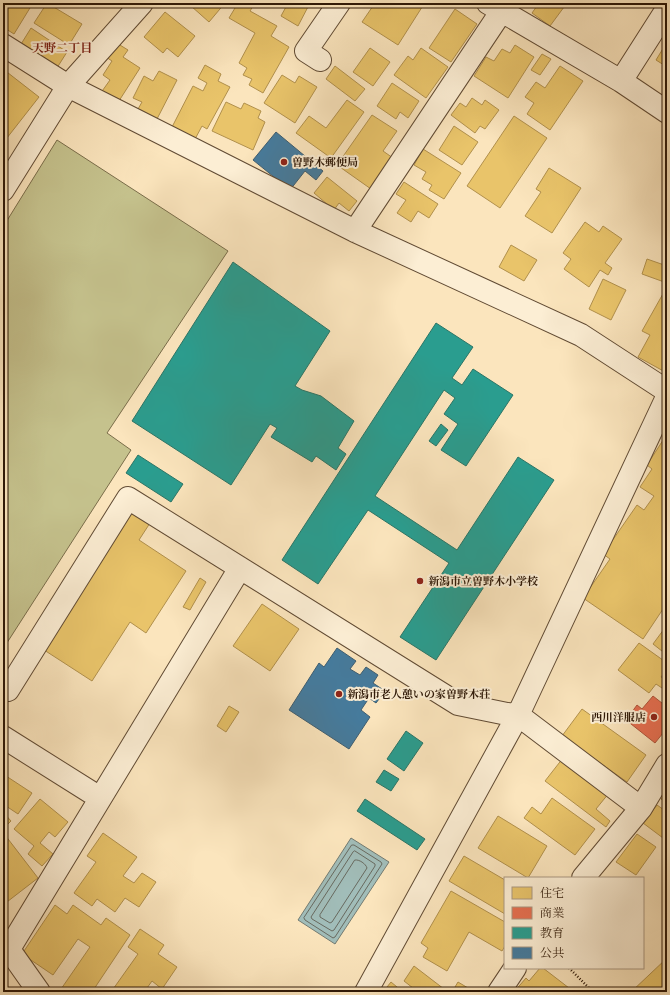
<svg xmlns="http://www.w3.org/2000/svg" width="670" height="995" viewBox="0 0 670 995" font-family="'IM FELL English','Noto Serif JP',serif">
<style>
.green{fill:#c5c28d;stroke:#7a6d4a}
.water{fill:#a1bdb9;stroke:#737b72}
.homes{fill:#e9c46a;stroke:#b1904c}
.shops{fill:#e76f51;stroke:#b0553b}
.schools{fill:#2a9d8f;stroke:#2b7566}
.public{fill:#457b9d;stroke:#3e5d70}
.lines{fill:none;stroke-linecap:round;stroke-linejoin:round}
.shore{stroke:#686a60;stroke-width:1}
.minor-casing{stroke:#614b34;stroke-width:24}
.tertiary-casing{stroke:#614b34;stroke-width:24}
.path{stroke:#2e1807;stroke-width:2.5;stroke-dasharray:1 2;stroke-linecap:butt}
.minor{stroke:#fceed4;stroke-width:22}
.tertiary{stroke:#fceed4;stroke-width:22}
.poi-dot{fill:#8f2418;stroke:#fceed4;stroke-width:1.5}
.labels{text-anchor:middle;stroke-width:4;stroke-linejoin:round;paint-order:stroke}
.poi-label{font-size:11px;font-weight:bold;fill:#2e1807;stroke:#fceed4;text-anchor:start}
.neighbourhood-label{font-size:12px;font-weight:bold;fill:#7a1f14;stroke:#fceed4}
</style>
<rect width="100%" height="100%" fill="#fbe5bd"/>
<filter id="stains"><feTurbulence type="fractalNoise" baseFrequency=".005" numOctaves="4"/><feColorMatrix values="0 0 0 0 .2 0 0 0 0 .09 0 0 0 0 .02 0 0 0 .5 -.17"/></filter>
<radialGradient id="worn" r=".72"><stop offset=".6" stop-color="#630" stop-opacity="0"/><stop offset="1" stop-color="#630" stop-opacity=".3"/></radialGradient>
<path class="green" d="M57 140 228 251 107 433 131 450 3 649V227Z"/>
<path class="water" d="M351 838 389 862 335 944 298 920Z"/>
<path class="homes" d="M3 3H33L14 34 3 27Z
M47 3 82 24 69 45 34 23Z
M194 3H225L209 22 191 6Z
M238 3H255L250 11 277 26 271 36 289 47 263 93 249 85 252 79 243 75 247 68 239 63 255 33 229 18Z
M283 3H310L298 26 281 16 287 5Z
M375 3H423L424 4 398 45 362 22Z
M539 3H567L550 26 532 13Z
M455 9 477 24 451 62 429 48Z
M165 12 195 36 178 57 167 48 163 53 144 37Z
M31 28 67 52 55 71 18 49Z
M115 42 128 50 123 57 140 68 117 104 100 94 110 80 103 75 112 61 106 57Z
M667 42V67L656 60Z
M515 45 534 57 508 98 474 76 486 57 494 61 502 49 510 53Z
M370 48 390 62 373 86 353 72Z
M421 48 448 67 426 98 394 75 408 56 413 60Z
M542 54 551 59 540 75 531 70Z
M205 65 221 74 218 81 230 87 207 129 202 126 194 141 171 129 193 86 203 91 207 83 198 78Z
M335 66 365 89 355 101 326 79Z
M560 66 583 81 550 130 527 114 534 103 525 97 536 82 545 88Z
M3 69 39 97 3 143V90L5 88 3 86Z
M159 71 177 80 157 119 138 109 142 102 133 98 144 76 153 81Z
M282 75 295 83 299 76 317 87 295 123 264 103Z
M392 83 419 101 408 118 400 112 396 119 377 106Z
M472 98 482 105 485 100 499 110 485 129 480 126 475 133 451 115 460 103 466 107Z
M347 100 364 112 331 158 296 133 309 116 326 128Z
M226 102 241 109 244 103 261 111 258 118 265 122 253 150 212 131Z
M372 115 397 131 383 151 393 158 371 189 337 165Z
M514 116 547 138 500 208 467 186Z
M454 126 478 142 462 165 439 150Z
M423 149 461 173 444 199 429 190 432 185 422 179 426 172 414 165Z
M549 168 581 188 552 233 525 216 541 192 536 189Z
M327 177 357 201 349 211 339 203 334 210 314 193Z
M404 182 438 204 429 218 418 211 411 222 397 213 406 200 396 194Z
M585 222 599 232 603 226 622 239 605 263 612 268 608 275 600 270 589 287 564 269 571 259 563 253Z
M511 245 537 260 524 281 499 267Z
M647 259 667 266V283L642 274Z
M603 279 626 290 611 320 589 309Z
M664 292 667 294V373L638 357 650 335 642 331Z
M667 434V603L643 639 583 598 610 559 603 554 637 505 644 510 654 496 640 487 652 469 647 465Z
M131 510 150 523 139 540 186 571 146 633 130 622 92 681 41 648Z
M200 578 206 582 190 610 183 607Z
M262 604 299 629 270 671 233 646Z
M667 625V655L653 644Z
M639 643 667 663V669L661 677 667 681V687L665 690 656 684 649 693 618 670Z
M229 706 239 712 226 732 217 726Z
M582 709 646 755 627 782 562 736Z
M563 758 609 793 596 809 610 821 606 827 545 781Z
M3 774 32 793 18 814 3 804Z
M667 791V803L661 799Z
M552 798 595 829 575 855 524 818 532 807 541 814Z
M40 799 68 822 55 837 49 832 40 843 53 854 42 866 28 854 34 846 14 829Z
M657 805 667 812V832L663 838 643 823Z
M3 812 11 821 6 826 3 822Z
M498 816 547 846 528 878 478 848Z
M103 833 137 857 123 876 134 883 142 873 156 882 139 907 125 898 115 912 97 899 92 906 74 893 96 862 87 856Z
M637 834 656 847 636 875 616 862Z
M5 835 38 878 3 905V836Z
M464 856 505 880V914L449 881Z
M451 891 505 922V946L502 951 469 932 447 971 423 957 428 948 421 943Z
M55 905 67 914 73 905 101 925 106 918 130 935 92 992H59L90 947 78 939 53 975 22 954Z
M140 929 164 945 158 954 177 967 162 989 152 981 147 988 153 992H111L138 954 128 947Z
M667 958V992H631Z
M414 966 444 989 442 992H418L404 981Z
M540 968H543L569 988 565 992H514L526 978 529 981Z
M391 982 403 992H383Z
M458 982 473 991V992H452Z"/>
<path class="shops" d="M653 696 667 707V728L655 743 626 720 637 705 642 709Z"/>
<path class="schools" d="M233 262 330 331 295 386 302 390 321 396 354 421 338 448 346 454 336 470 316 456 312 462 271 437 277 428 270 424 231 485 132 421Z
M436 323 473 347 452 378 462 385 473 369 513 395 466 466 441 450 458 424 444 414 455 398 444 390 375 496 457 550 518 457 554 480 436 660 400 637 449 563 368 510 318 584 282 560Z
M441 424 448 430 436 446 429 441Z
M138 455 183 484 171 502 126 473Z
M406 731 423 743 404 771 387 759Z
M384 770 399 779 391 791 376 782Z
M365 799 425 839 417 850 357 811Z"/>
<path class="public" d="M276 132 323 171 316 180 305 171 290 190 253 160Z
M337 648 356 661 350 669 360 675 366 667 378 675 373 683 385 691 376 703 369 698 361 710 370 717 349 749 289 710 319 663 324 667Z"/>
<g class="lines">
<path class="shore" d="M352 845H354L381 862 382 864 335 937 333 938 305 920 304 918Z
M355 851 375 864V866L334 930 332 931 312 919 311 917 353 852Z
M355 860C359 859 366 864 367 868L332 922 330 923 320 917V915Z"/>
<g class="minor-casing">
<path id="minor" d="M488 3 621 81 667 112
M3 45 68 86 355 231 581 335 667 391
M320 60 306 51 339 3
M621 81 667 9
M3 190 68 86 142 3
M355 231 507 3
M8 690 128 498 458 704 507 714 518 715 641 808
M3 737 100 798
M583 878 641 808 667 765
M9 949 240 568
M366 992 518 715 667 397
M499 992 515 968"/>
</g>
<g class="tertiary-casing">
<path id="tertiary" d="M3 941 39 992"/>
</g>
<path class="path" d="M569 968 593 992"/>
<use href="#minor" class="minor"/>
<use href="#tertiary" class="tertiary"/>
</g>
<g class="poi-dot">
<circle cx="284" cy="162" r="4"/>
<circle cx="420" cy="581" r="4"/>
<circle cx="339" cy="694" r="4"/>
<circle cx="654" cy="717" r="4"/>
</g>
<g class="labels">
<g class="poi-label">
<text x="292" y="166">曽野木郵便局</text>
<text x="428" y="585">新潟市立曽野木小学校</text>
<text x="347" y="698">新潟市老人憩いの家曽野木荘</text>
<text x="646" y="721" text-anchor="end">西川洋服店</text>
</g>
<g class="neighbourhood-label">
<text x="62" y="52">天野二丁目</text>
</g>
</g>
<rect width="670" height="995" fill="none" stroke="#fbe5bd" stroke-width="16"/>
<rect x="4" y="4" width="662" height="987" fill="none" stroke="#2e1807" stroke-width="2"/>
<rect x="8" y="8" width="654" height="979" fill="none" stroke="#2e1807"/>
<rect x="504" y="877" width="140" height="92" fill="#fceed4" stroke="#aa9882"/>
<rect x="512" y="887" width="20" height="12" fill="#e9c46a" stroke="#aa9882"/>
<text x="540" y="897" font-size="12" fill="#2e1807">住宅</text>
<rect x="512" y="907" width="20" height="12" fill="#e76f51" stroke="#aa9882"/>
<text x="540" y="917" font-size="12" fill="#2e1807">商業</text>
<rect x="512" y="927" width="20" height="12" fill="#2a9d8f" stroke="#aa9882"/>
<text x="540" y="937" font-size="12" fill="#2e1807">教育</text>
<rect x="512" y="947" width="20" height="12" fill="#457b9d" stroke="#aa9882"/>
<text x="540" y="957" font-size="12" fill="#2e1807">公共</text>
<rect width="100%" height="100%" filter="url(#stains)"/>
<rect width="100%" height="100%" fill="url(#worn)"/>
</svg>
